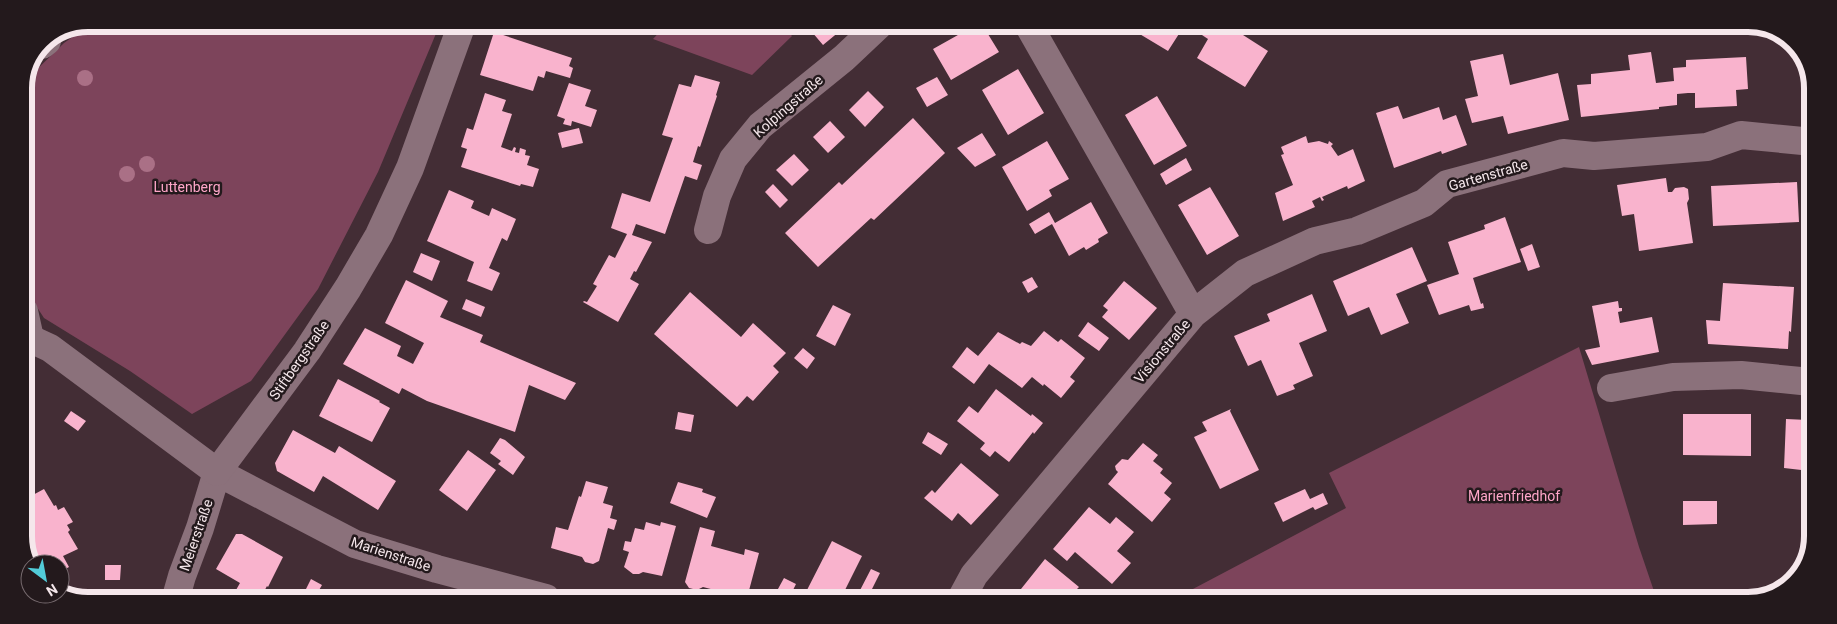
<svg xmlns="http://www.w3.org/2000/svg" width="1837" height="624" viewBox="0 0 1837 624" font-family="Roboto,sans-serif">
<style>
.green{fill:#7d445b}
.building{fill:#f9b3cd}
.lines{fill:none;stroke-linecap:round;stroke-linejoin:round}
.minor{stroke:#8b717b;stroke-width:28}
.tertiary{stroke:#8b717b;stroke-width:28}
.tree{fill:#aa7086}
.labels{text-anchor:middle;stroke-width:5;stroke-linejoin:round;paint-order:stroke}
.street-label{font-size:14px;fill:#f5e7eb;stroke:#23191c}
.park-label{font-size:14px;fill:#ffa6c9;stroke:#23191c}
.rim{fill:none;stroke:#f5e7eb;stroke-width:6}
</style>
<rect width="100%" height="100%" fill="#432d35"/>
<path class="green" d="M91 24H440L378 172 318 289 251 381 192 414 130 371 44 318 27 292 24 283V84L26 80 64 43Z
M666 25H782L792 36 752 75 653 39Z
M1579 347 1639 547 1657 600 1174 599 1346 508 1329 473Z"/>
<path class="building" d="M806 25H835L840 31 823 45Z
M974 26H983L999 52 951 80 933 49Z
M1137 26H1184L1168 51 1133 30Z
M1199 26H1248L1243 35 1268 51 1245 87 1197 58 1208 39 1202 35Z
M494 32 572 58 569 66 573 68 570 78 546 71 544 78 538 76 533 91 480 75Z
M1651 52 1656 83 1674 81 1673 68 1686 67V60L1746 57 1748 89 1736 90 1737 106 1695 108V93H1688L1677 94V105L1659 107V109L1581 117 1577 85 1591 84V74L1630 70 1628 55Z
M1503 54 1510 85 1558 73 1569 120 1508 134 1503 116 1472 123 1465 99 1478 96 1470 61Z
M1018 69 1044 113 1008 135 982 90Z
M695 75 720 82 716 95 717 96 700 147 698 146 693 162 702 165 697 180 685 176 665 234 636 224 632 235 652 242 636 272 634 271 630 279 639 284 618 322 583 302 584 301 587 302 597 286 593 284 609 255 615 258 627 234 611 228 622 193 650 202 673 138 662 135 679 84 691 87Z
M937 77 948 95 927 107 916 88Z
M569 83 591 90 585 106 597 110 591 127 572 121 571 126 563 124 565 119 557 116Z
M868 91 884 107 865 127 849 110Z
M485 93 506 100 502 111 512 114 501 147 512 151 514 147 516 148 515 152 519 153 520 148 526 150 525 155 530 156 527 165 539 169 533 187 521 184 520 186 461 167 467 149 461 147 467 128 473 130Z
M1157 96 1187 146 1154 165 1125 115Z
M1398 106 1403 119 1439 107 1443 120 1456 115 1467 145 1442 154 1441 151 1394 168 1376 113Z
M913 118 945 153 874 220 871 218 818 267 785 233 839 182 842 185Z
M830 121 845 137 828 153 813 137Z
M579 128 583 143 562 148 558 133Z
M982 133 996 155 975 167 957 148Z
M1306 136 1308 143 1319 141 1328 144 1329 141 1333 144 1331 146 1338 156 1353 149 1365 181 1348 189 1347 186 1322 197 1324 200 1322 201 1320 197 1312 201 1315 207 1283 221 1275 193 1293 185 1281 155 1284 154 1281 147Z
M1047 141 1069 179 1049 190 1052 196 1027 211 1002 167Z
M794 154 809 170 792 186 776 170Z
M1186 158 1192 170 1166 185 1160 174Z
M1666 178 1668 192H1672L1675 188 1684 187 1688 189 1689 199 1687 203 1693 243 1639 251 1634 214 1622 216 1617 185Z
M1797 182 1799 222 1713 226 1711 186Z
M773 184 788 200 780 208 765 192Z
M1210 187 1239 236 1207 255 1178 205Z
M449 190 474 201 471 208 489 216 492 208 516 219 507 241 502 238 489 268 500 273 492 291 467 281 474 262 427 241Z
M1091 202 1108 233 1098 239 1099 242 1086 250 1084 247 1069 256 1052 224 1035 234 1029 224 1049 212 1055 223Z
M1505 217 1521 262 1473 278 1481 304 1483 303 1484 308 1471 311 1469 305 1439 315 1427 285 1459 274 1448 242 1485 229 1484 225Z
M1532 244 1540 267 1528 271 1520 249Z
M1412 247 1427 281 1396 294 1409 323 1381 335 1369 307 1348 316 1333 281Z
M421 253 440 261 432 281 413 272Z
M1032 277 1038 287 1028 293 1022 282Z
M406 280 448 301 440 317 483 335 480 342 576 383 565 400 529 385 515 432 427 401 402 388 399 394 343 364 365 328 401 346 397 356 413 364 424 343 385 323Z
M1124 281 1157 308 1129 340 1102 317 1108 310 1103 306Z
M1723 283 1794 287 1791 332 1789 331 1788 349 1708 344 1706 320 1720 321Z
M690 292 741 337 753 323 786 353 773 366 779 372 753 401 747 396 737 407 654 334Z
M1312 294 1327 331 1299 343 1313 376 1293 385 1295 389 1277 396 1261 360 1248 366 1234 336 1270 321 1267 314Z
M466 299 485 307 481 317 462 309Z
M1618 301 1619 308H1622V311L1618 312 1620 323 1652 317 1659 352 1592 365 1585 350 1600 347 1592 306Z
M833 305 851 314 835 346 816 336Z
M1088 322 1109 338 1099 351 1078 336Z
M1044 331 1058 342 1061 339 1085 358 1070 377 1075 381 1061 398 1044 384 1043 386 1032 377 1022 388 989 364 974 384 952 367 967 347 978 356 998 332 1020 344 1022 342 1031 346Z
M803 348 815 358 807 369 794 358Z
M338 379 380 401 379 402 390 408 372 442 319 416Z
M996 389 1031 416 1032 414 1043 423 1034 434 1033 432 1009 462 995 451 990 457 980 449 985 443 957 421 969 406 978 413Z
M1231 409 1230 411 1259 470 1220 489 1194 437 1207 431 1202 422Z
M71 411 86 421 78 431 64 421Z
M678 412 694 415 691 432 675 429Z
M1683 414H1751V456L1683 455Z
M1786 419 1808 420V422H1811L1810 471 1784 468Z
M293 430 335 453 339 446 396 481 378 510 323 476 314 492 277 471 275 463Z
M928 432 948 444 941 455 922 443Z
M500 438 505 440 525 457 513 475 498 464 501 461 490 453Z
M1143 443 1158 455 1153 461 1163 469 1160 473 1172 483 1164 493 1171 499 1152 522 1108 484 1118 472 1116 470 1115 466 1122 459 1128 460Z
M468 450 496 470 467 511 439 490Z
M961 463 999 495 971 525 958 513 952 521 924 498 932 490 935 493Z
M586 481 608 487 603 503 613 506 610 518 617 520 614 530 608 528 599 561 593 564 585 562 582 557 551 548 556 527 568 530 579 496 581 497Z
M678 482 703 489 702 492 716 497 707 518 670 503Z
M24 483 31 496 44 489 54 506 56 505 58 510 64 507 73 522 67 525 70 530 68 532 78 549 63 556 69 567 60 572V564H33L24 540Z
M1305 489 1310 499 1323 493 1328 504 1315 510 1313 507 1283 522 1274 503Z
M1683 501H1717V524L1683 525Z
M1089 507 1110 524 1116 517 1134 532 1117 551 1131 563 1112 584 1075 552 1067 561 1053 549Z
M1802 513H1810V556L1804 565Z
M646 522 660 526 661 522 676 526 662 576 643 572 639 574H633L624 567 629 552 623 550 625 541 631 542 635 528 644 530Z
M700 527 715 531 711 546 744 555 745 549 759 553 747 598H733L730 594 703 587 697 590 689 588 685 582Z
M236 534H242L283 557 268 587 267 586 261 597H232L240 583 216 569Z
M832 541 862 556 841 598H823L807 590Z
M1045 559 1079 587 1075 591 1079 595 1076 599H1013Z
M105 565H121L120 580H105Z
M871 569 880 573 872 589 904 597 905 592 911 590 918 592 922 596 921 599 856 598Z
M784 578 796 584 789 598H773Z
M311 579 322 585 315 597H302Z
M334 591 347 595 356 592 363 597H332Z
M1004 593 1011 599H999Z"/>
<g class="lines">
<path class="minor" d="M42 45 47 41
M708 230 717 196 733 159 760 126 844 58 879 25
M24 311 30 338
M1193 314 1245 273 1315 241 1357 231 1424 203 1447 184 1563 153 1594 156 1707 147 1741 135 1813 142
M1611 388 1673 377 1741 375 1811 382
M176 597 182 576 200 528 217 472 355 544 437 569 546 598
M961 599 974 575 1193 314 1029 26"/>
<path class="tertiary" d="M24 336 50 348 217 472 307 351 348 288 379 235 410 168 462 24"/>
</g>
<g class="tree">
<circle cx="85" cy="78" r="8"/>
<circle cx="147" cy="164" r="8"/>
<circle cx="127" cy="174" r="8"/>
</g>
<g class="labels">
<g class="street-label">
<text transform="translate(788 106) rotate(-41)" y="5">Kolpingstraße</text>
<text transform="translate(1488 175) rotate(-16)" y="5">Gartenstraße</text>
<text transform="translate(1162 351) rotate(-50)" y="5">Visionstraße</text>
<text transform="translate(299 360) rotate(-55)" y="5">Stiftbergstraße</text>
<text transform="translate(196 535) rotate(-71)" y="5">Meierstraße</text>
<text transform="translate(391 554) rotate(18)" y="5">Marienstraße</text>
</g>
<g class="park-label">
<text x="187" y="192">Luttenberg</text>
<text x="1514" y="501">Marienfriedhof</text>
</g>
</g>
<path d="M0 0H1837V624H0ZM88 32H1748A56 56 0 0 1 1804 88V536A56 56 0 0 1 1748 592H88A56 56 0 0 1 32 536V88A56 56 0 0 1 88 32Z" fill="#23191c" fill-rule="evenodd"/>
<path class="rim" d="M88 32H1748A56 56 0 0 1 1804 88V536A56 56 0 0 1 1748 592H88A56 56 0 0 1 32 536V88A56 56 0 0 1 88 32Z"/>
<g transform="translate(45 579) rotate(148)"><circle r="24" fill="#23191c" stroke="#776b6f"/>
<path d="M0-4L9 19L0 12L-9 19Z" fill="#52cbd8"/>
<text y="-8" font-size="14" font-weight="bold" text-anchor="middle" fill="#f5e7eb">N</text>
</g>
</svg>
